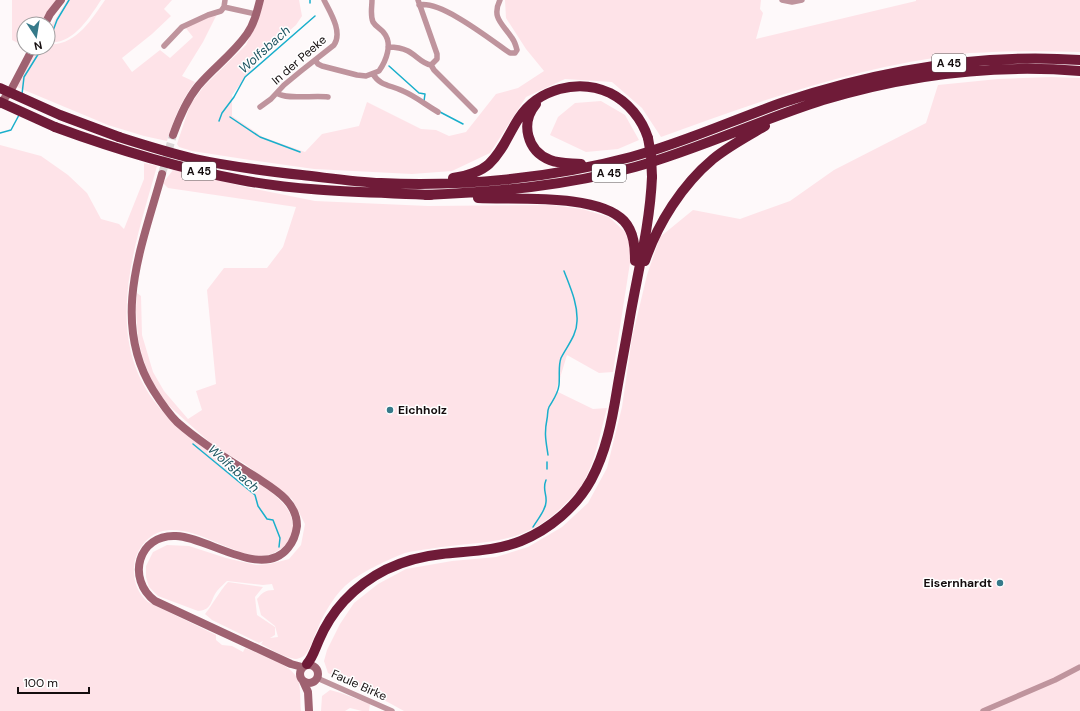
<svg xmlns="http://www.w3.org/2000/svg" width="1080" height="711" viewBox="0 0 1080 711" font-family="'DM Sans',sans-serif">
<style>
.green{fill:#fee3e8}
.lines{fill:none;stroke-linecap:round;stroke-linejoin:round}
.stream{stroke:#19afcb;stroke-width:1.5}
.secondary-tunnel{stroke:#dbd6d7;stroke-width:8;stroke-dasharray:8 4;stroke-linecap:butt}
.minor{stroke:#bf949d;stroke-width:5.5}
.secondary{stroke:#9f6271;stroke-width:8}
.motorway{stroke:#6f1b38;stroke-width:10}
.motorway-bridge{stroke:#6f1b38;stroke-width:10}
.poi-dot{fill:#367a8a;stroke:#fff;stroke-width:1.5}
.labels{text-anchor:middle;stroke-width:3;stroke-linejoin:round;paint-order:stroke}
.shield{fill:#fff;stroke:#5a5656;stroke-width:1}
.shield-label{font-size:11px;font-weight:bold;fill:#140d0e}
.street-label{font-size:12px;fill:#140d0e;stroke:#fff}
.poi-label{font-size:12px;font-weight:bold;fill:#140d0e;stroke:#fff;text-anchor:start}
.water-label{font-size:13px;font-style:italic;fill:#1f5561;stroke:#fff}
</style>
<rect width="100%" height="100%" fill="#fef9fa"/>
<path class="green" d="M12 0H58L42 24H24V46L12 40Z
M67 0H101C90 17 72 46 48 42V31Z
M105 0H172L164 9 171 16 152 34 122 58 132 72 160 50 170 58 193 37 185 27 217 14 203 42 182 76 195 82C181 101 174 118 167 141L144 136 108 125 17 87 37 48H48V44C75 47 92 19 105 0Z
M264 0H299L302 16 296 25 266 51 232 95V116L263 137 305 152 322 134 359 126 367 102 421 129 436 130 449 136 466 132 496 94 518 88 544 71 526 49 506 18 505 0H761L760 9 763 13 756 39 916 1V0H1080V52C1051 51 1021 51 992 52 982 53 972 52 962 54 858 66 759 101 661 137L642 108 612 82 565 79 526 97 490 153 452 171 412 174 314 169 250 160 192 151 179 147 177 144 190 105 204 86 246 45 260 15Z
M1051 77 1080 78V711H404L362 688 328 673 324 661 327 650 340 624 354 603 378 584 406 569 452 561 496 557 528 547 562 527 588 503 607 468 622 407 632 338 647 275 660 237 693 210 740 219 790 201 834 170 926 123 938 85 998 79Z
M601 101 625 115 639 140 618 149 586 152 550 135 558 117 575 103Z
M0 145 41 156 68 175 87 193 101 219 119 224 124 229 144 179V163L157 166C136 243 100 336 158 406 168 419 182 428 194 437 212 451 230 465 249 477 266 489 294 503 293 529 292 536 290 542 284 546 277 552 270 556 260 556 226 555 179 512 148 539 140 546 135 556 134 566 133 580 137 593 148 602L216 635V640L222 645 232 646 243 652 245 648C260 654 292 664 298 680 301 688 300 702 301 711H0Z
M173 170 200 175 241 186 315 201 428 206 551 205 582 209 609 217 625 232 632 250 613 372 599 373 567 355 556 391 593 409 607 408C600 433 596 460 583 483 577 493 567 502 559 510 518 548 478 540 429 549 421 550 412 551 405 553 389 559 364 571 351 581 335 593 324 613 317 630 313 638 311 648 305 655 303 657 298 659 295 659 283 657 271 649 261 644L263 641 259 643 212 620 205 614C213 604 219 592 228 582L263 587 255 597 257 615 275 627V635L270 638 278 637 275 626 261 615 257 599C262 593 265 590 274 590L272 584 263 585 227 581C224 584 220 587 217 591 210 600 213 610 198 611L158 596 149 587 146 577V566L153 552 167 545 189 546 226 558 256 565 270 564 289 559 301 545 305 524 292 499 245 464 215 447 168 405 154 385 146 367 142 355 138 338 136 310 137 293 141 296 142 335 153 372 164 391 188 419 202 410 196 391 216 384 207 290 224 268H267L283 247 296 207 168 188 163 183Z
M330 690 341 693 370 704 369 711H362L350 708 345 711H321L322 696Z"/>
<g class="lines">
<path class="stream" d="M310 0V3
M48 36H51L57 20 69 0
M389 66 419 93 425 94 424 101
M22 94 24 77 42 48
M440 112 463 124
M230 117 260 137 300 152
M219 121 222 113 234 97 245 77 315 16
M0 133 11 130 19 115
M193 444 255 495 258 506 267 519 273 520 280 538 279 547
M548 455C546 441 544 434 547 419 548 415 547 411 549 407 553 400 558 394 559 385 560 376 558 366 561 358 567 346 577 335 577 321 578 304 570 287 564 271
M547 469V462
M533 527C537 520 546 510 546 502 547 493 542 490 546 480"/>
<path class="secondary-tunnel" d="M162 174 173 135"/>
<path class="minor" d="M418 0 437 54V59L431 65
M782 0 792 2 802 0
M419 5C441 0 491 40 510 53H515L517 50C516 46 515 42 512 38 503 24 491 18 500 0
M224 7 225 0
M164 46 182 27 208 15 221 11 224 7 256 14
M388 47C396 47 402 48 408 51 416 55 422 64 431 65
M315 60 318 64 322 66 357 75 366 76 379 71C386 61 393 44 384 33 381 29 376 27 373 22 370 15 372 7 372 0
M431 65 434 70 475 111
M373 74C380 86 391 85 403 91 415 96 426 105 438 112
M277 93C286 100 314 95 328 97
M260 107 271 99 284 85 301 71 334 45C343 32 330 12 324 0
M317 678 392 711
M983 711 1055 680 1080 667"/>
<path class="secondary" d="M45 24 50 14 61 0
M0 104 11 90 33 48
M173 135C179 118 186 101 198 86 213 68 233 54 247 34 254 24 257 12 260 0
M162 174C142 246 110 321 153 390 160 401 168 413 177 422 203 445 233 462 262 481 279 492 297 504 297 526 296 534 293 542 288 548 262 580 208 537 176 536 138 534 126 579 155 601L291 664 302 667
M300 674a9 9 0 1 1 18 0a9 9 0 1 1-18 0Z
M303 681 308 692 309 711"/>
<path class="motorway" d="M536 104C520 123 527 151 550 160 560 164 571 163 581 164
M55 127C115 149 178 168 241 180 304 192 368 192 432 195
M119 137C144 145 170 153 195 159 231 167 266 171 302 175 329 178 355 182 381 183 463 187 552 178 631 157 683 143 733 120 784 102 880 70 978 53 1080 60
M453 178C466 176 479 173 489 164 503 151 509 133 519 118 538 89 578 78 610 93 628 102 642 119 648 138
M425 195C496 192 566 186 635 167 699 149 760 120 823 100 906 75 994 64 1080 71
M478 198C514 200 598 193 624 221 634 232 635 247 635 261
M645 261C658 223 682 185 713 159 729 146 748 136 765 126
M307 664C313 657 315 649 319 640 325 626 334 612 344 601 370 573 405 558 442 554 469 551 496 551 521 541 550 529 576 507 591 480 606 452 612 421 617 390 621 366 626 341 630 317 638 271 650 224 652 177"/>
<path class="motorway-bridge" d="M0 88 60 115 119 137
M0 102 55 127
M648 138 651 155 652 177"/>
</g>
<g class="poi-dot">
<circle cx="390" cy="410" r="4"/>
<circle cx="1000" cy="583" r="4"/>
</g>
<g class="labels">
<g class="shield">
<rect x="932" y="54" width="34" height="18" rx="3"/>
<rect x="182" y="162" width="34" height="18" rx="3"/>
<rect x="592" y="164" width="34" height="18" rx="3"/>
</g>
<g class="shield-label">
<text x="949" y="67">A 45</text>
<text x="199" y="175">A 45</text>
<text x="609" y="177">A 45</text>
</g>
<g class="street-label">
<text transform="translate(299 60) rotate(-41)" y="4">In der Peeke</text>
<text transform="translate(359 685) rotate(24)" y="4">Faule Birke</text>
</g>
<g class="poi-label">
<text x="398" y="414">Eichholz</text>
<text x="992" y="587" text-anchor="end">Eisernhardt</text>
</g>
<g class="water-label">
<text transform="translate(264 49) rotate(-42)" y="5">Wolfsbach</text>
<text transform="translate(234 468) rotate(42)" y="5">Wolfsbach</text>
</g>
</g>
<g transform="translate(36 36) rotate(168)"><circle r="19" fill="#ffffff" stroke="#a19e9f"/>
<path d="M0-3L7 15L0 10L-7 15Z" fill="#367a8a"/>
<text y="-6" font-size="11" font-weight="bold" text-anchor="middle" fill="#140d0e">N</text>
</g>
<path d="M18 687v6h71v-6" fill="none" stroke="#140d0e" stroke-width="2"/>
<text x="24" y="687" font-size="12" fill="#140d0e" stroke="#ffffff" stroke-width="3" paint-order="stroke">100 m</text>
</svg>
